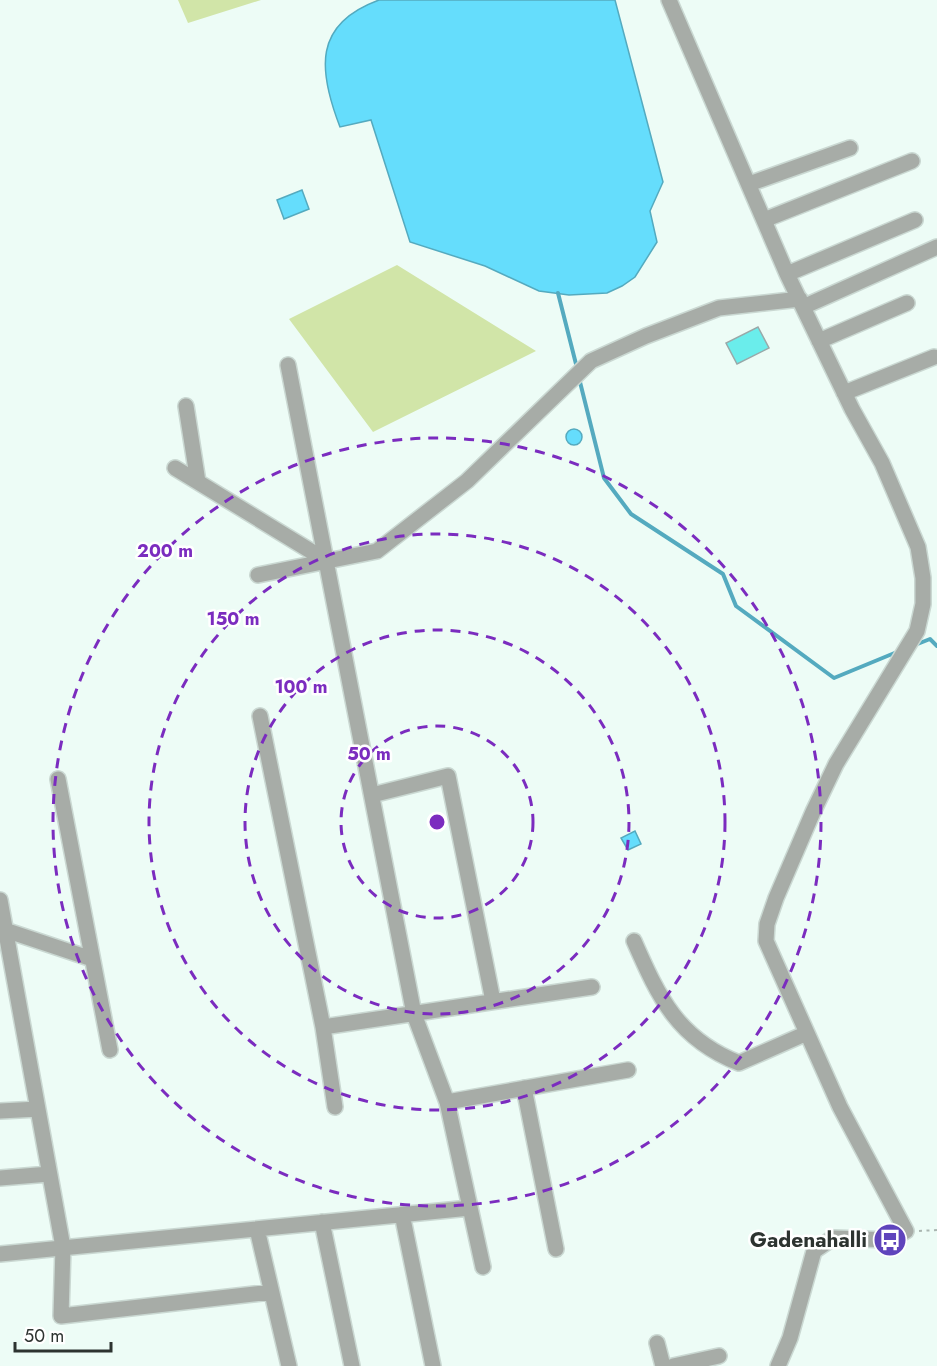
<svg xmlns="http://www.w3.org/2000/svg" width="937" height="1366" viewBox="0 0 937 1366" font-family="Jost,sans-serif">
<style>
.green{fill:#d1e5a8}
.water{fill:#65ddfc;stroke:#54aabf;stroke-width:1.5}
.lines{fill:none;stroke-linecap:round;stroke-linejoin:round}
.stream{stroke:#54aabf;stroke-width:4}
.building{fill:#6aedeb;stroke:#99a9a9;stroke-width:1.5}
.minor-casing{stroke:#cad8d2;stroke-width:18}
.path{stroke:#aab6b1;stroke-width:2;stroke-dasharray:3 4.5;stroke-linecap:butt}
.minor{stroke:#a7aca7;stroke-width:15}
.ring{fill:none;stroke:#7b2cbf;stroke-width:3;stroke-dasharray:10 8}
.labels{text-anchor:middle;stroke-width:5;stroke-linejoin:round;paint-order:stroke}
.poi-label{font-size:21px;font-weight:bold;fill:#2d3330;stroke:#fff;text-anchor:end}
.centre{fill:#7b2cbf;stroke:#fff;stroke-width:3}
.ring-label{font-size:18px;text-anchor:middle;font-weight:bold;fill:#7b2cbf;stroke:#fff;stroke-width:5;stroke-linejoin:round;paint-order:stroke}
</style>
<rect width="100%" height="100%" fill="#edfcf6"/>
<path class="green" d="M178 0H261L188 23Z
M397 265 536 351 373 432 289 319Z"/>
<path class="water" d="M379 0H615L663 182 650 211 657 242 635 277 622 286 607 293 569 295 539 291 485 266 410 242 371 120 340 127C318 70 313 24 379 0Z
M302 190 309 209 284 219 277 200Z
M566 437a8 8 0 1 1 16 0a8 8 0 1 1-16 0Z
M635 831 641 844 628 850 621 838Z"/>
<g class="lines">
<path class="stream" d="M558 293 577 368
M579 378 604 478 631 514 723 574 736 606 834 678 897 652
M915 645 930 639 937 646"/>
</g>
<path class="building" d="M758 327 769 348 737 364 726 343Z"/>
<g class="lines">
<g class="minor-casing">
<path id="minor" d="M669 0 787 274 852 409 882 463 918 547 923 578V604L917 631 836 764 813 812 776 898 767 924 766 941 840 1107 906 1231 890 1240 833 1238 814 1251 790 1338 778 1366
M749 184 850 148
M764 220 912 161
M787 274 915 220
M803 307 937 247
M819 341 907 303
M288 365 414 1014 447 1102 483 1267
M844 393 934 357
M186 406 198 482
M175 468 327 561
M258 575 377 551 467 481 591 361 646 336 719 308 800 299
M260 716 323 1027 335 1107
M58 779 110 1050
M372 795 448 776 493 1001
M0 900 63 1247 61 1316 271 1292
M5 930 92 959
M634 941C659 998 678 1039 739 1063L807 1033
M323 1027 592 987
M524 1088 556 1249
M447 1102 628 1070
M0 1111 38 1109
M0 1178 49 1174
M402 1214 433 1366
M322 1222 352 1366
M257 1229 289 1366
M0 1254 470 1208
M657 1343 663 1366
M673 1366 719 1356"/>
</g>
<path class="path" d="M919 1231 937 1230"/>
<use href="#minor" class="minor"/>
</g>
<g class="ring">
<circle cx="437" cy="822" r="96"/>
<circle cx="437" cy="822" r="192"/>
<circle cx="437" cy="822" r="288"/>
<circle cx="437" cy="822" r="384"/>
</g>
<defs>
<g id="bus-disc" transform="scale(1.725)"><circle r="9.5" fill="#5f44bc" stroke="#fff"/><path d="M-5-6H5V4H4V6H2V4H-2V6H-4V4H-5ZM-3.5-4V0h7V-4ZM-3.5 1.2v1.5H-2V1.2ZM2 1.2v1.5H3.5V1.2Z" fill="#fff"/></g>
</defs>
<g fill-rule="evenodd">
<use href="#bus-disc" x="890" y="1240"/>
</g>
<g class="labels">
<g class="poi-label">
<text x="867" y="1247">Gadenahalli</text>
</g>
</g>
<circle cx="437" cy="822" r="9" class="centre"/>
<g class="ring-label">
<text x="165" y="557">200 m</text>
<text x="233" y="625">150 m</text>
<text x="301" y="693">100 m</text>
<text x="369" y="760">50 m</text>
</g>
<path d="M15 1342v9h96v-9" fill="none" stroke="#2d3330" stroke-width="3"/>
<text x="24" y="1342" font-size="18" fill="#2d3330" stroke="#ffffff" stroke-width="4.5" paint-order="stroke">50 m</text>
</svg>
